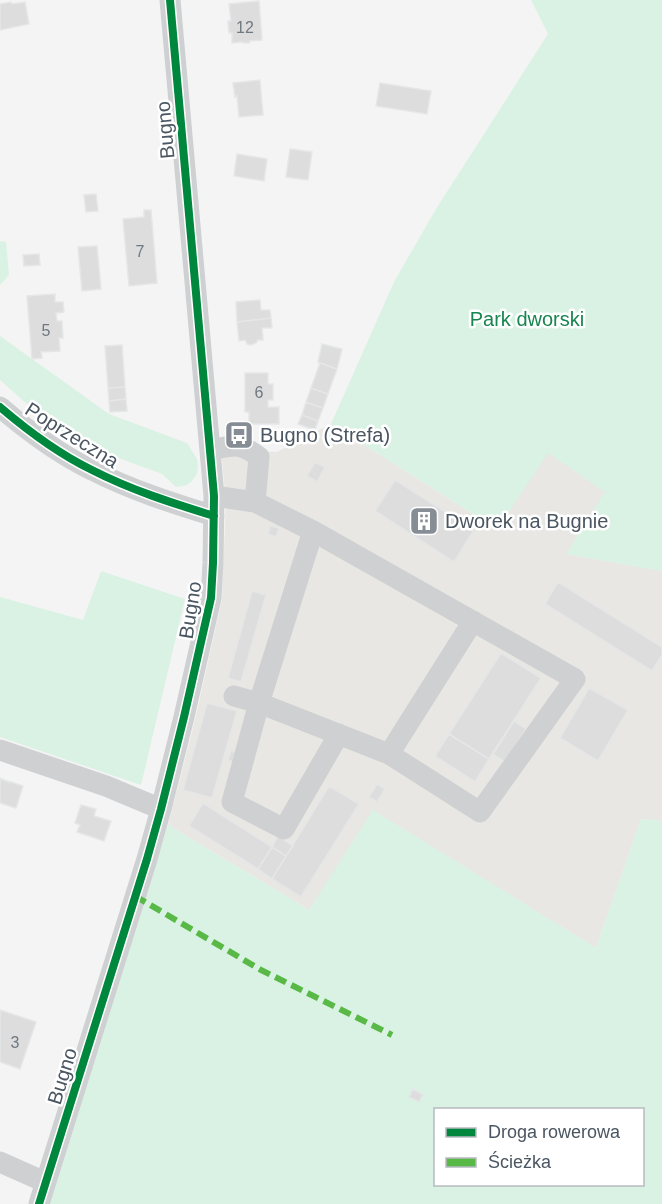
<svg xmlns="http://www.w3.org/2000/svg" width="662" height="1204" viewBox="0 0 662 1204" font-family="Helvetica,sans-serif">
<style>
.commercial{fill:#e8e7e3}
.green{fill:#d9f2e3;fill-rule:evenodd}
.building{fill:#ddddde;stroke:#e5e6e7;stroke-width:1.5}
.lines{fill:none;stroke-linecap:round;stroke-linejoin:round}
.minor{stroke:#ced0d2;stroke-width:21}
.quiet{stroke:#58b947;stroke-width:6;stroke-dasharray:12 6;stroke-linecap:butt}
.cycleway-casing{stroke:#fff;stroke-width:11}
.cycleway{stroke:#00873e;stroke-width:8}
.labels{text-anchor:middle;stroke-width:5;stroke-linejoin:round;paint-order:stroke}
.number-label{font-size:16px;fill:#707881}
.street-label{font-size:20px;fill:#4a5661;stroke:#fff}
.park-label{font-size:20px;fill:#17864f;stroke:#fff}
.poi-label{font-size:20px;fill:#4a5661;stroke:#fff;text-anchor:start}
</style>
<rect width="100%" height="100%" fill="#f4f4f4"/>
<path class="commercial" d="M331 424 497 529 548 452 606 492 567 554 662 571V821L641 819 596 948 374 811 309 910 168 825 195 720 222 599 226 503 221 449 277 452Z"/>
<path class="green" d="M531 0H662V571L566 554 605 492 548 453 497 529 331 424 394 282 436 209 548 34Z
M0 241 6 242 9 275 0 285Z
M0 336 109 414 187 443 197 459 198 466 197 474 191 482 187 485 176 487 162 474 89 447 47 422 0 380Z
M101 571 185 599 141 785 0 737V597L83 620Z
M373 810 596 948 641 819 662 821V1204H50L168 825 309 910ZM436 1110H642V1184H436Z"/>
<path class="building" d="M259 1 262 40 250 41 249 43H244L242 42 232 43V33H229L228 21H231L229 4Z
M11 2 12 4 25 2 29 24 0 30V4Z
M260 80 263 115 239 117 237 96 235 97 233 83Z
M380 83 431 91 427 114 376 106Z
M290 149 312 152 308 180 286 177Z
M237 154 267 159 264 181 234 176Z
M96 194 98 211 86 212 84 195Z
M144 210H151L157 283 129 286 123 219 144 217Z
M97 246 101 289 82 291 78 247Z
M39 254 40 265 24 266 23 255Z
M55 294V302H63L64 312 56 313 57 321H62L63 338H59L60 351 41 352 42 358 32 359 27 296Z
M260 300 261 310H270L271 318 237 322 236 302Z
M271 318 272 328H262L263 340H258L256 343 251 345 247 344 245 340 239 341 237 322Z
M322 344 342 349 337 369 318 362Z
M122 345 125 387 108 388 105 346Z
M320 363 337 369 328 394 311 388Z
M245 373H268V384H273V400H268V407H279V424H249V412H245Z
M125 387 126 399 109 401 108 388Z
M311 388 328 394 323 408 306 402Z
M126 399 127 411 110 412 109 401Z
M306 402 323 408 318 421 302 415Z
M302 415 318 421 315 430 298 424Z
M315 462 325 467 317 482 307 476Z
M395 480 474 530 454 562 375 511Z
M270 526 279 528 276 537 268 534Z
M558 582 662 647V655L652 671 545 604Z
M252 591 266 595 241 682 228 678Z
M501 653 541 678 489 759 449 734Z
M589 688 628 710 598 761 560 738Z
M207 703 237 711 212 798 183 790Z
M514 721 526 729 505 762 493 754Z
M449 734 489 759 475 782 435 756Z
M231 751 239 753 236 763 228 760Z
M0 778 8 782V781L23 786 16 808 0 803Z
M377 784 385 789 377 802 369 797Z
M329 786 359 804 301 897 272 879Z
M203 803 272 847 258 869 189 826Z
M81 805 96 809 94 816 111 821 104 841 77 832 80 825 75 823Z
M278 836 293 846 286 856 272 847Z
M272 847 286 856 272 879 258 869Z
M0 1010 36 1022 20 1069 0 1062Z
M413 1089 423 1095 419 1102 409 1097Z"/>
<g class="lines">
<path class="minor" d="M0 407C28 431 59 454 92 470 131 490 172 503 214 516
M210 450C233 446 239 441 259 457L255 502
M214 496 255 502 313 531 575 679 480 812 389 754
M313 531 259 703 232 802 284 829 339 734
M234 696 259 703 389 754 473 621
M0 750 106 786 161 809
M0 1162 45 1182
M39 1204 147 859 161 809 184 717 211 598 213 563 214 496 170 0"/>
<path class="quiet" d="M135 896 261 970 392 1035"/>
<g class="cycleway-casing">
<path id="cycleway" d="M0 407C28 431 59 454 92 470 131 490 172 503 214 516
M39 1204 147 859 161 809 184 717 211 598 213 563 214 496 170 0"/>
</g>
<use href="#cycleway" class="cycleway"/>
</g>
<defs>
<g id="bus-square" transform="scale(1.5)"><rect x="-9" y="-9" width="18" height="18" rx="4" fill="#868d94" stroke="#fff"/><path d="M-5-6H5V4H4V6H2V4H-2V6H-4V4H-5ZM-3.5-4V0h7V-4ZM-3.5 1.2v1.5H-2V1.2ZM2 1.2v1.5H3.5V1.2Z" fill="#fff"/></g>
<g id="building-square" transform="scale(1.5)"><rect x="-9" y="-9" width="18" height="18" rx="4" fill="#868d94" stroke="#fff"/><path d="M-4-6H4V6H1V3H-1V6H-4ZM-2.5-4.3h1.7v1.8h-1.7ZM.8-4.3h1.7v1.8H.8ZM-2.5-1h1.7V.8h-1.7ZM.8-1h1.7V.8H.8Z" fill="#fff"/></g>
</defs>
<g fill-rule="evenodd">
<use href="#bus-square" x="239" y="435"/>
<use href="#building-square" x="424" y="521"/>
</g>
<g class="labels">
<g class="number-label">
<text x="245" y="33">12</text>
<text x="140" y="257">7</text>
<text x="46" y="336">5</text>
<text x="259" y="398">6</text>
<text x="15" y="1048">3</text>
</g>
<g class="street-label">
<text transform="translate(165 130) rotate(-95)" y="7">Bugno</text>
<text transform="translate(72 435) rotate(32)" y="7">Poprzeczna</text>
<text transform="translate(190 610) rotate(-81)" y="7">Bugno</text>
<text transform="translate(62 1076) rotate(-73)" y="7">Bugno</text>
</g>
<g class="park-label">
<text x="527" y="326">Park dworski</text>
</g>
<g class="poi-label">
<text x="260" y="442">Bugno (Strefa)</text>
<text x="445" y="528">Dworek na Bugnie</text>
</g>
</g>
<rect x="434" y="1108" width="210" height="78" fill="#ffffff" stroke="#b7bbc0" stroke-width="1.5"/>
<rect x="446" y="1128" width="30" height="9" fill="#00873e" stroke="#b7bbc0" stroke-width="1.5"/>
<text x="488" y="1138" font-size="18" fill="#4a5661">Droga rowerowa</text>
<rect x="446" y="1158" width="30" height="9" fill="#58b947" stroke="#b7bbc0" stroke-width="1.5"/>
<text x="488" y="1168" font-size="18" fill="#4a5661">Ścieżka</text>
</svg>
